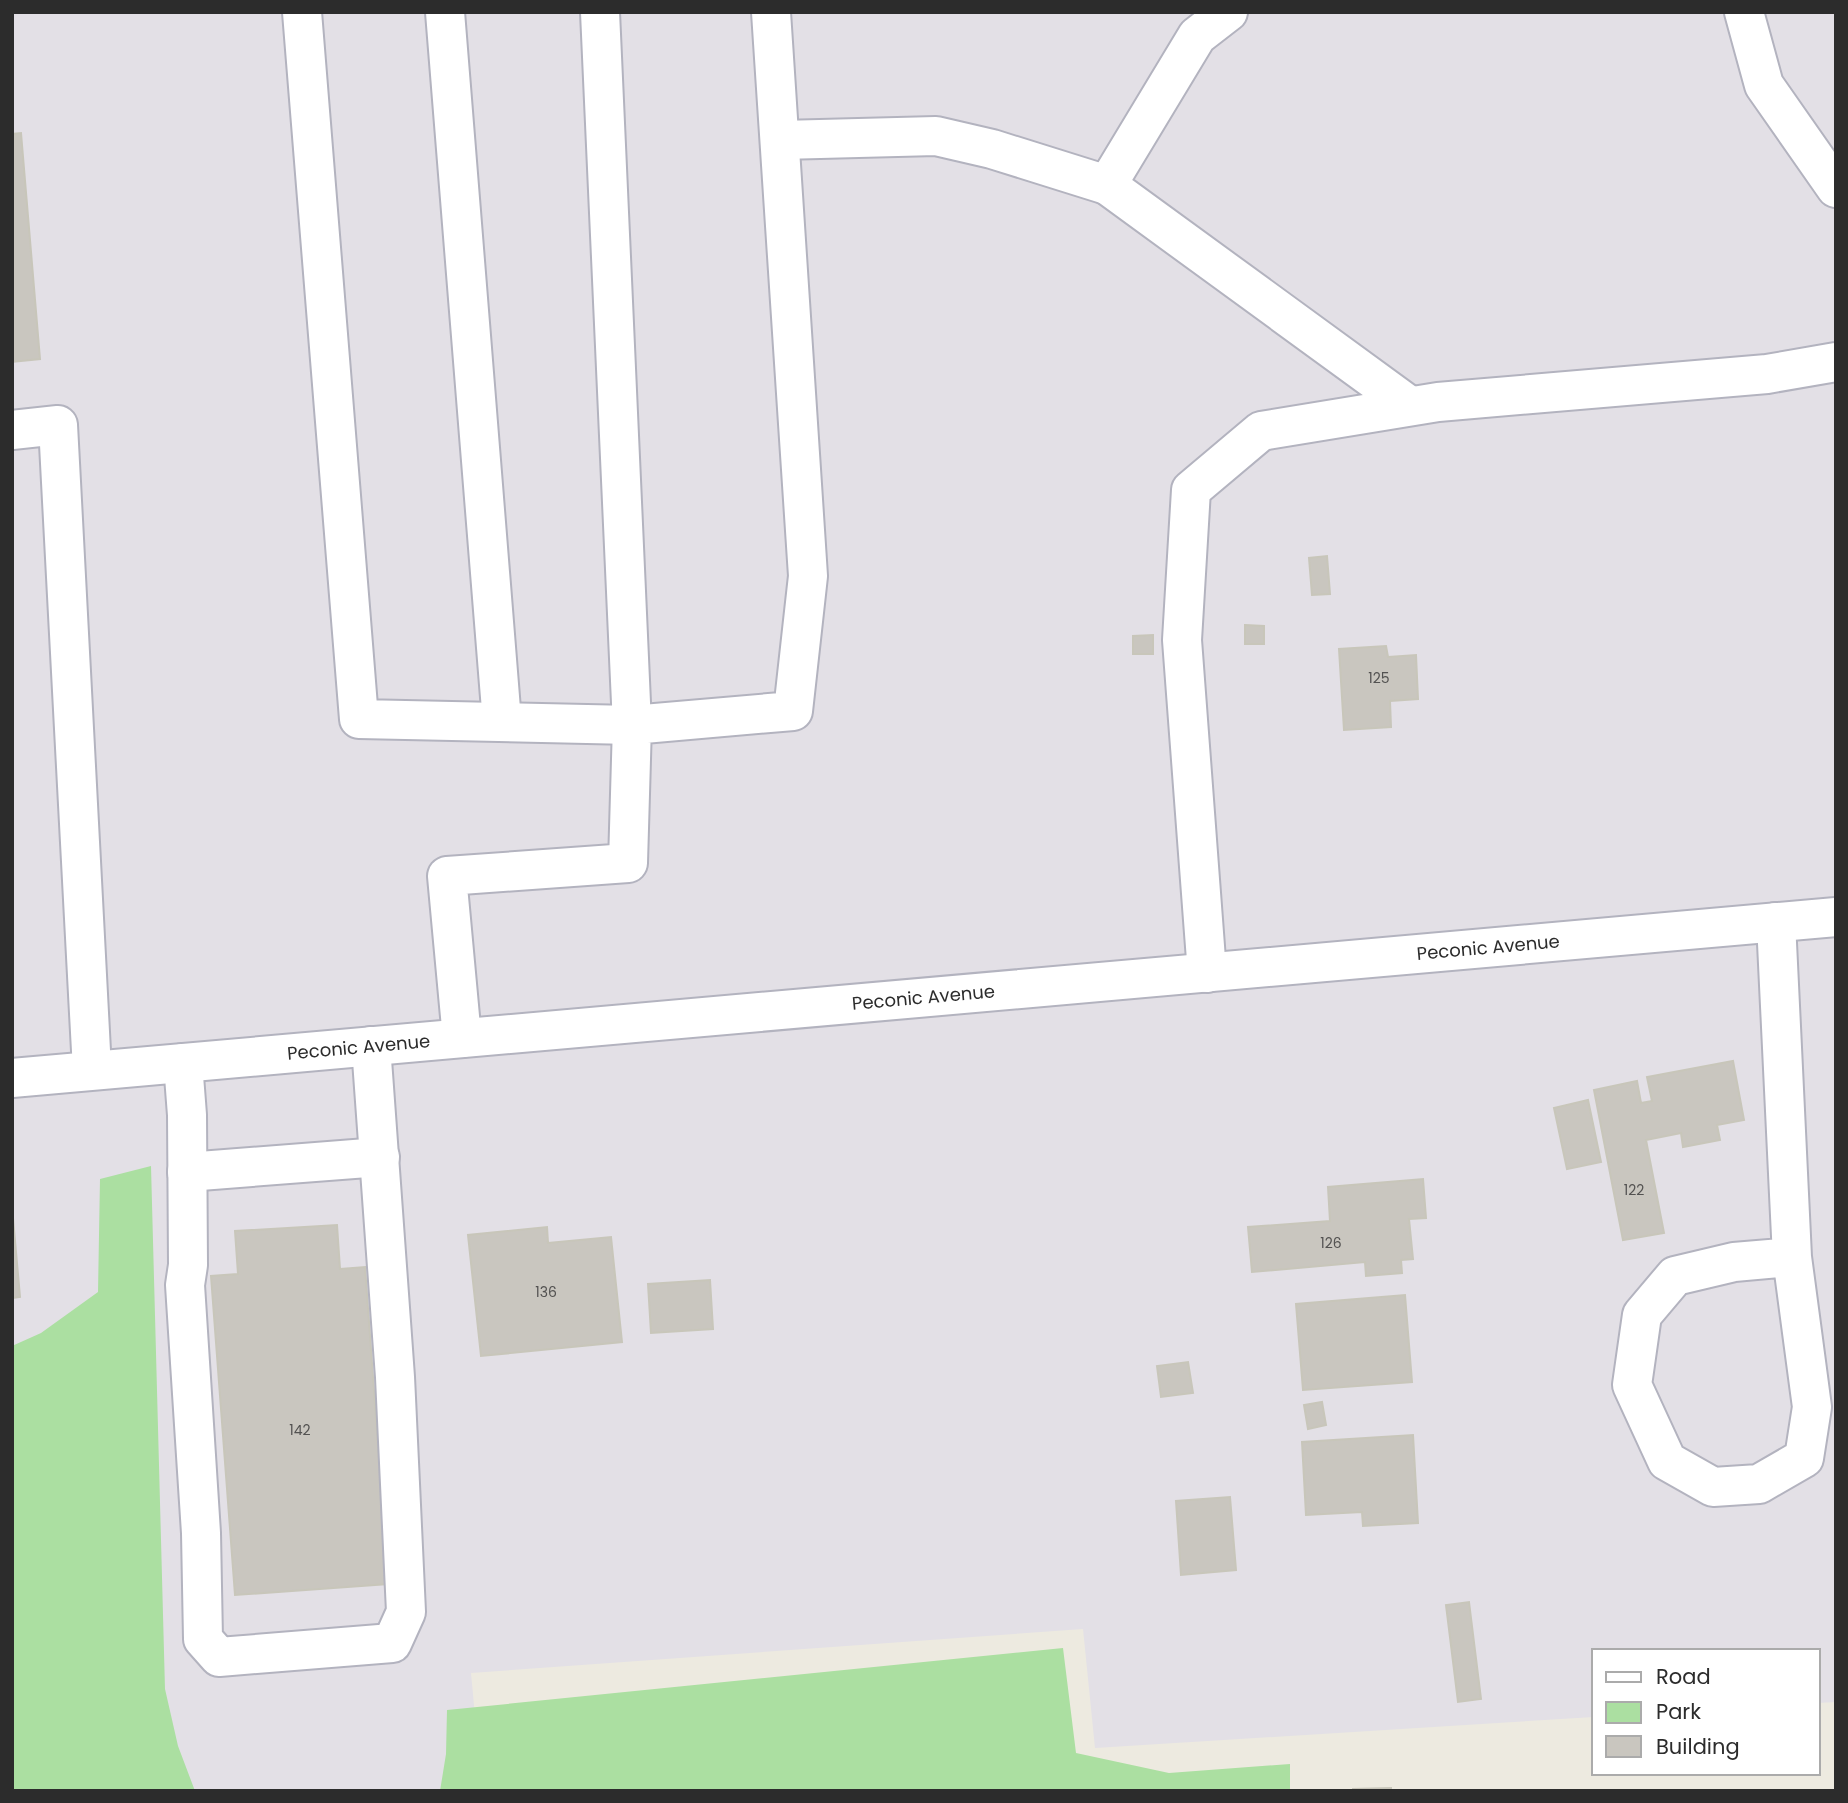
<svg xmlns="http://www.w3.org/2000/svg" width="1848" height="1803" viewBox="0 0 1848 1803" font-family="Poppins,sans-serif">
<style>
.industrial{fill:#e3e0e6}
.green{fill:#abdfa1}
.building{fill:#c9c6bf;stroke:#c8c6ba;stroke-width:2}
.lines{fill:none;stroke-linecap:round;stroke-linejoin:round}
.minor-casing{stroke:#b3b3bf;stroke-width:42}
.minor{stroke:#fff;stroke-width:38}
.labels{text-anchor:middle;stroke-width:5;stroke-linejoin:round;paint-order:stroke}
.number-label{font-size:14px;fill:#535251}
.street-label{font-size:18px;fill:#2c2c2c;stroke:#fff}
</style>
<rect width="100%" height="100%" fill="#edeae0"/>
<path class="industrial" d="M12 12H1836V1702L1818 1703V1651H1594V1717L1095 1748 1083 1629 471 1673 482 1791H12Z"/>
<path class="green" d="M151 1166 165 1689 178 1746 195 1791H12V1346L41 1333 98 1292 100 1179Z
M1063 1648 1076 1753 1169 1773 1290 1764V1791H440L446 1754 447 1710Z"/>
<path class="building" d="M21 133 40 359 12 362V134Z
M1327 556 1330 594 1312 595 1309 558Z
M1245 625 1264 626V644H1245Z
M1153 635V654H1133V636Z
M1386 646 1388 657 1416 655 1418 699 1390 701 1391 727 1344 730 1339 649Z
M1733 1061 1744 1120 1717 1125 1720 1140 1683 1147 1681 1133 1646 1140 1664 1233 1623 1240 1594 1090 1637 1081 1641 1103 1652 1101 1647 1077Z
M1588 1100 1601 1162 1567 1169 1554 1108Z
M1423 1179 1426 1218 1409 1219 1413 1259 1401 1260 1402 1273 1366 1276 1365 1262 1252 1272 1248 1227 1330 1221 1328 1187Z
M13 1218 20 1297 12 1298V1218Z
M337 1225 340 1269 365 1267 388 1584 235 1595 211 1276 238 1274 235 1231Z
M547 1227 548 1243 611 1237 622 1342 481 1356 468 1235Z
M710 1280 713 1329 651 1333 648 1284Z
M1405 1295 1412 1382 1303 1390 1296 1304Z
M1188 1362 1193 1393 1161 1397 1157 1366Z
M1322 1402 1326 1425 1308 1429 1304 1405Z
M1413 1435 1418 1523 1363 1526 1362 1512 1306 1515 1302 1442Z
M1230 1497 1236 1570 1181 1575 1176 1501Z
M1469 1602 1481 1699 1458 1702 1446 1605Z
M1391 1788V1791H1353V1789Z"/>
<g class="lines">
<g class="minor-casing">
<g id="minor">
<path d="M302 12 359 719 632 725 600 12"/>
<path d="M445 12 502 722"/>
<path d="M1744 12 1764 85 1836 188"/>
<path d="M781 140 936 136 992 149 1107 185 1197 36 1228 12"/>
<path d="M1107 185 1410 406"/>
<path d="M12 430 58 425 92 1070"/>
<path d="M1776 922 1792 1257 1812 1407 1804 1458 1759 1484 1713 1487 1667 1461 1632 1385 1642 1315 1675 1276 1734 1262 1792 1257"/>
<path d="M1207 973 1182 640 1191 490 1261 431 1438 402 1767 374 1836 362"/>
<path d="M462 1038 447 876 628 863 632 725 793 711 808 576 771 12"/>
<path d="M183 1063 187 1115 188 1265 185 1285 201 1533 203 1639 219 1657 392 1643 406 1612 395 1377 371 1046"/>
<path id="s1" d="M12 1078 1836 917"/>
<path d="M187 1172 380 1157"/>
</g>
</g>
<use href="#minor" class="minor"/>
</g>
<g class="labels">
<g class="number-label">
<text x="1379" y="683">125</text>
<text x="1634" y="1195">122</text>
<text x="1331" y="1248">126</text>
<text x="546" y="1297">136</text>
<text x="300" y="1435">142</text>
</g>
<g class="street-label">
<text dy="6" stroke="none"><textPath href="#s1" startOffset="1482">Peconic Avenue</textPath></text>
<text dy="6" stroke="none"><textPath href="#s1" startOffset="915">Peconic Avenue</textPath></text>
<text dy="6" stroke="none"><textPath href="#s1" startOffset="348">Peconic Avenue</textPath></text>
</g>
</g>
<rect width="1848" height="1803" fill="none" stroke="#2c2c2c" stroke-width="28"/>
<rect x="1592" y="1649" width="228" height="126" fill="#ffffff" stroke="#ababab" stroke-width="2"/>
<rect x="1606" y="1672" width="35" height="10" fill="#ffffff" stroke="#ababab" stroke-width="2"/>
<text x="1656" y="1684" font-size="21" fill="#2c2c2c">Road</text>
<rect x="1606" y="1702" width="35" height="21" fill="#abdfa1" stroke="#ababab" stroke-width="2"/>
<text x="1656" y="1719" font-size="21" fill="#2c2c2c">Park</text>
<rect x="1606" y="1736" width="35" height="21" fill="#c9c6bf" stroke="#ababab" stroke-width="2"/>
<text x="1656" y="1754" font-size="21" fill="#2c2c2c">Building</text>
</svg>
